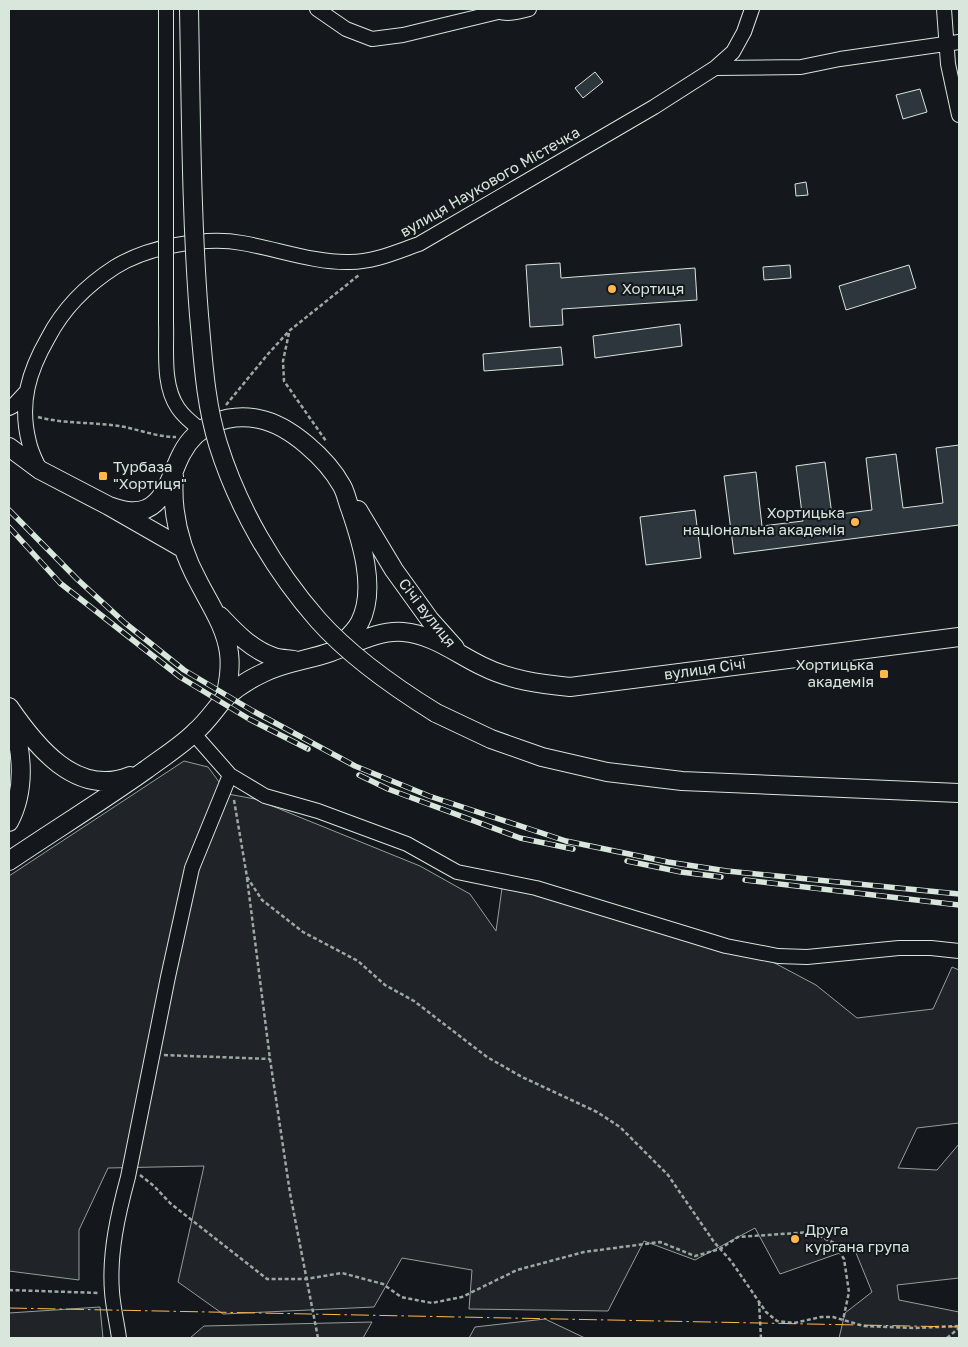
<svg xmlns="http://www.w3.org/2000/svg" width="968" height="1347" viewBox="0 0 968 1347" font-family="'Golos Text',sans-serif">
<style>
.green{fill:#202428;stroke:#939e99}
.building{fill:#2c363c;stroke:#d8e6dc}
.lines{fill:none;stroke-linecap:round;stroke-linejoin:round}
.minor-casing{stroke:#d8e6dc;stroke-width:16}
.major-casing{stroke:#d8e6dc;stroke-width:20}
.path{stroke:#9da8a2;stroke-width:2.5;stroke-dasharray:4 2.5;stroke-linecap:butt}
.minor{stroke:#14181c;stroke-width:14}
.major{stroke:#14181c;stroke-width:18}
.rail-casing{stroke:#d8e6dc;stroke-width:5.5}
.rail{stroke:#14181c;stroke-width:4;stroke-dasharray:11;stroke-linecap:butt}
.minor-bridge-casing{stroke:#d8e6dc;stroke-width:16;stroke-linecap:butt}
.major-bridge-casing{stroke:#d8e6dc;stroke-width:20;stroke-linecap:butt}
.minor-bridge{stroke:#14181c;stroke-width:14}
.major-bridge{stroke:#14181c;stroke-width:18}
.power{stroke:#ffb74d;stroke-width:1;stroke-dasharray:18 4 2.5 4;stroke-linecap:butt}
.poi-dot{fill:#ffb74d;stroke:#14181c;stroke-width:2}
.labels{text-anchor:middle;stroke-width:4;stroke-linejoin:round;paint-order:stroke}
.street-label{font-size:15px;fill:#d8e6dc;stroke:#14181c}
.poi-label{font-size:15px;fill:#d8e6dc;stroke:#14181c;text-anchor:start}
</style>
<rect width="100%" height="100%" fill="#14181c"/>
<path class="green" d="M184 761 208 767 228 794 255 799 420 866 470 894 496 931 503 881 752 951 816 985 857 1018 933 1009 952 967 959 970V1123L917 1128 898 1168 937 1170 959 1144V1278L897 1285 899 1300 959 1312V1338H839L845 1313 872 1292 854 1248 780 1274 755 1228 695 1260 644 1241 608 1311 469 1309 472 1270 402 1258 374 1307 223 1314 178 1282 204 1166 108 1168 79 1230V1280L9 1271V876Z
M100 1307 103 1338H9V1313Z
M545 1319 585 1338H469L475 1327Z
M372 1322 363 1338H190L204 1326Z"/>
<path class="building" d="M595 72 603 82 583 98 575 88Z
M920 89 927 112 903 119 896 95Z
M806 182 808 195 796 196 795 184Z
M560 263 561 278 695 268 697 300 562 309 563 325 530 327 526 265Z
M790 265 791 278 764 280 763 267Z
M909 265 916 288 846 310 839 286Z
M680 324 682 346 595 358 593 336Z
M561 347 563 365 484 371 483 354Z
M959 445V525L734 554 724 476 756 472 762 526 803 521 796 466 825 462 832 515 872 510 866 458 896 454 903 508 943 503 936 448Z
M695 510 701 558 646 565 640 517Z"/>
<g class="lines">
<g class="minor-casing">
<path id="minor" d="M317 9 346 29 372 39 403 35 498 12
M493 9C503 16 518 12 529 9
M944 9 948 64 959 115
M715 68 801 67 840 59 959 42
M166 323C167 350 162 385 178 408 184 417 193 424 201 430
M9 408 13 406 26 392
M40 470C36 461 31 452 29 442 19 403 29 371 48 338 63 309 87 285 115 267 147 247 205 236 242 243 278 249 314 263 350 262 374 262 396 252 419 244L654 107 715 68 733 52 744 32 752 9
M194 734 230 775 265 796 318 811 407 844 457 872 536 888 726 946 778 956 807 957 899 948H931L959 951
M119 1338C117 1323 113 1307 112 1292 109 1253 118 1214 128 1177L168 977 192 868 230 775"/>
</g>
<g class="major-casing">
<path id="major" d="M9 447 40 470 109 506 184 549
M174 476C171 513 181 550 199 583 210 604 226 628 229 653 231 669 228 683 225 699
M109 506C121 510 133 514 146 509 167 500 172 471 182 453 197 424 228 413 259 419 290 425 327 459 342 486 346 493 347 501 350 508 361 540 377 589 360 622 355 632 346 639 338 647
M358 510 394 570 430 620 455 648
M220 616C235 632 252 650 274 657 280 659 288 659 294 660
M9 707C35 745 76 798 130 776
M436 713 491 739 542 757 607 772 682 781 959 793
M9 822C26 790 22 751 12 718
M9 861C55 830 102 801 147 769 163 757 181 746 195 732 207 722 215 709 225 698 236 688 250 679 263 673 284 662 309 660 331 652 354 644 378 630 403 632 432 634 457 654 482 666 510 680 539 684 570 687L959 637"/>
</g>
<path class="path" d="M289 333 283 361 284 381 326 441
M226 405 268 354 289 331 359 275
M38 417C65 424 92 422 119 426 138 429 156 437 176 437
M234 800 247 877 262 900 303 932 358 961 385 985 414 1001 487 1057 522 1077 597 1112 620 1127 668 1175 714 1242 731 1261 766 1312 777 1321 794 1323 821 1317H833L864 1326 914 1328 959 1326
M247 878 270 1059 290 1193 318 1338
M164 1055 270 1059
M140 1175 154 1186 170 1203 267 1279H306L342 1273 383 1284 401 1297 432 1303 462 1297 517 1270 584 1252 660 1242 695 1256 720 1249 738 1237 812 1232 834 1243 844 1259 849 1292 843 1320
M9 1290 100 1293
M759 1302 761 1338
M947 1338 959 1328"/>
<use href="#minor" class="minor"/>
<use href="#major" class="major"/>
<g class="rail-casing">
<path id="rail" d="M9 510 77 579 125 623 184 670 253 711 355 766 429 796 566 841 668 862 727 871 959 894
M9 527 60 583 180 677 249 719 308 749
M359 775 388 789 520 838 573 849
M627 861 681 872 721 877
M745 880 959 905"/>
</g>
<use href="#rail" class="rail"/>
<g class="minor-bridge-casing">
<path id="minor-bridge" d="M166 9V323"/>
</g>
<g class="major-bridge-casing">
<path id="major-bridge" d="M189 9C191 111 191 213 199 315 203 358 205 402 218 444 238 508 274 570 318 620 351 657 394 687 436 713"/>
</g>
<use href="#minor-bridge" class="minor-bridge"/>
<use href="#major-bridge" class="major-bridge"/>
<path class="power" d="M9 1308 959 1327"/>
</g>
<g class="poi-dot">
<circle cx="612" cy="289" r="5"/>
<rect x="98" y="471" width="10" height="10" rx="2.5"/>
<circle cx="855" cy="522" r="5"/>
<rect x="879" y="669" width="10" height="10" rx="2.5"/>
<circle cx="795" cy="1239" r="5"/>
</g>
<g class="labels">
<g class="street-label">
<text transform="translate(490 182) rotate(-30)" y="5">вулиця Наукового Містечка</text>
<text transform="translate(427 613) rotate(52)" y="5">Січі вулиця</text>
<text transform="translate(705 669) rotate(-8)" y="5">вулиця Січі</text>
</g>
<g class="poi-label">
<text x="622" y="294">Хортиця</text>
<text x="113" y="472">Турбаза<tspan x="113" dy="17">"Хортиця"</tspan></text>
<text x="845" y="518" text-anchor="end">Хортицька<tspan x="845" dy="17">національна академія</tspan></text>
<text x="874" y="670" text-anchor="end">Хортицька<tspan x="874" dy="17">академія</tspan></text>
<text x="805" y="1235">Друга<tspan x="805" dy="17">кургана група</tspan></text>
</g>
</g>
<rect width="968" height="1347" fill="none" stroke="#d8e6dc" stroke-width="20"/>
</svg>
